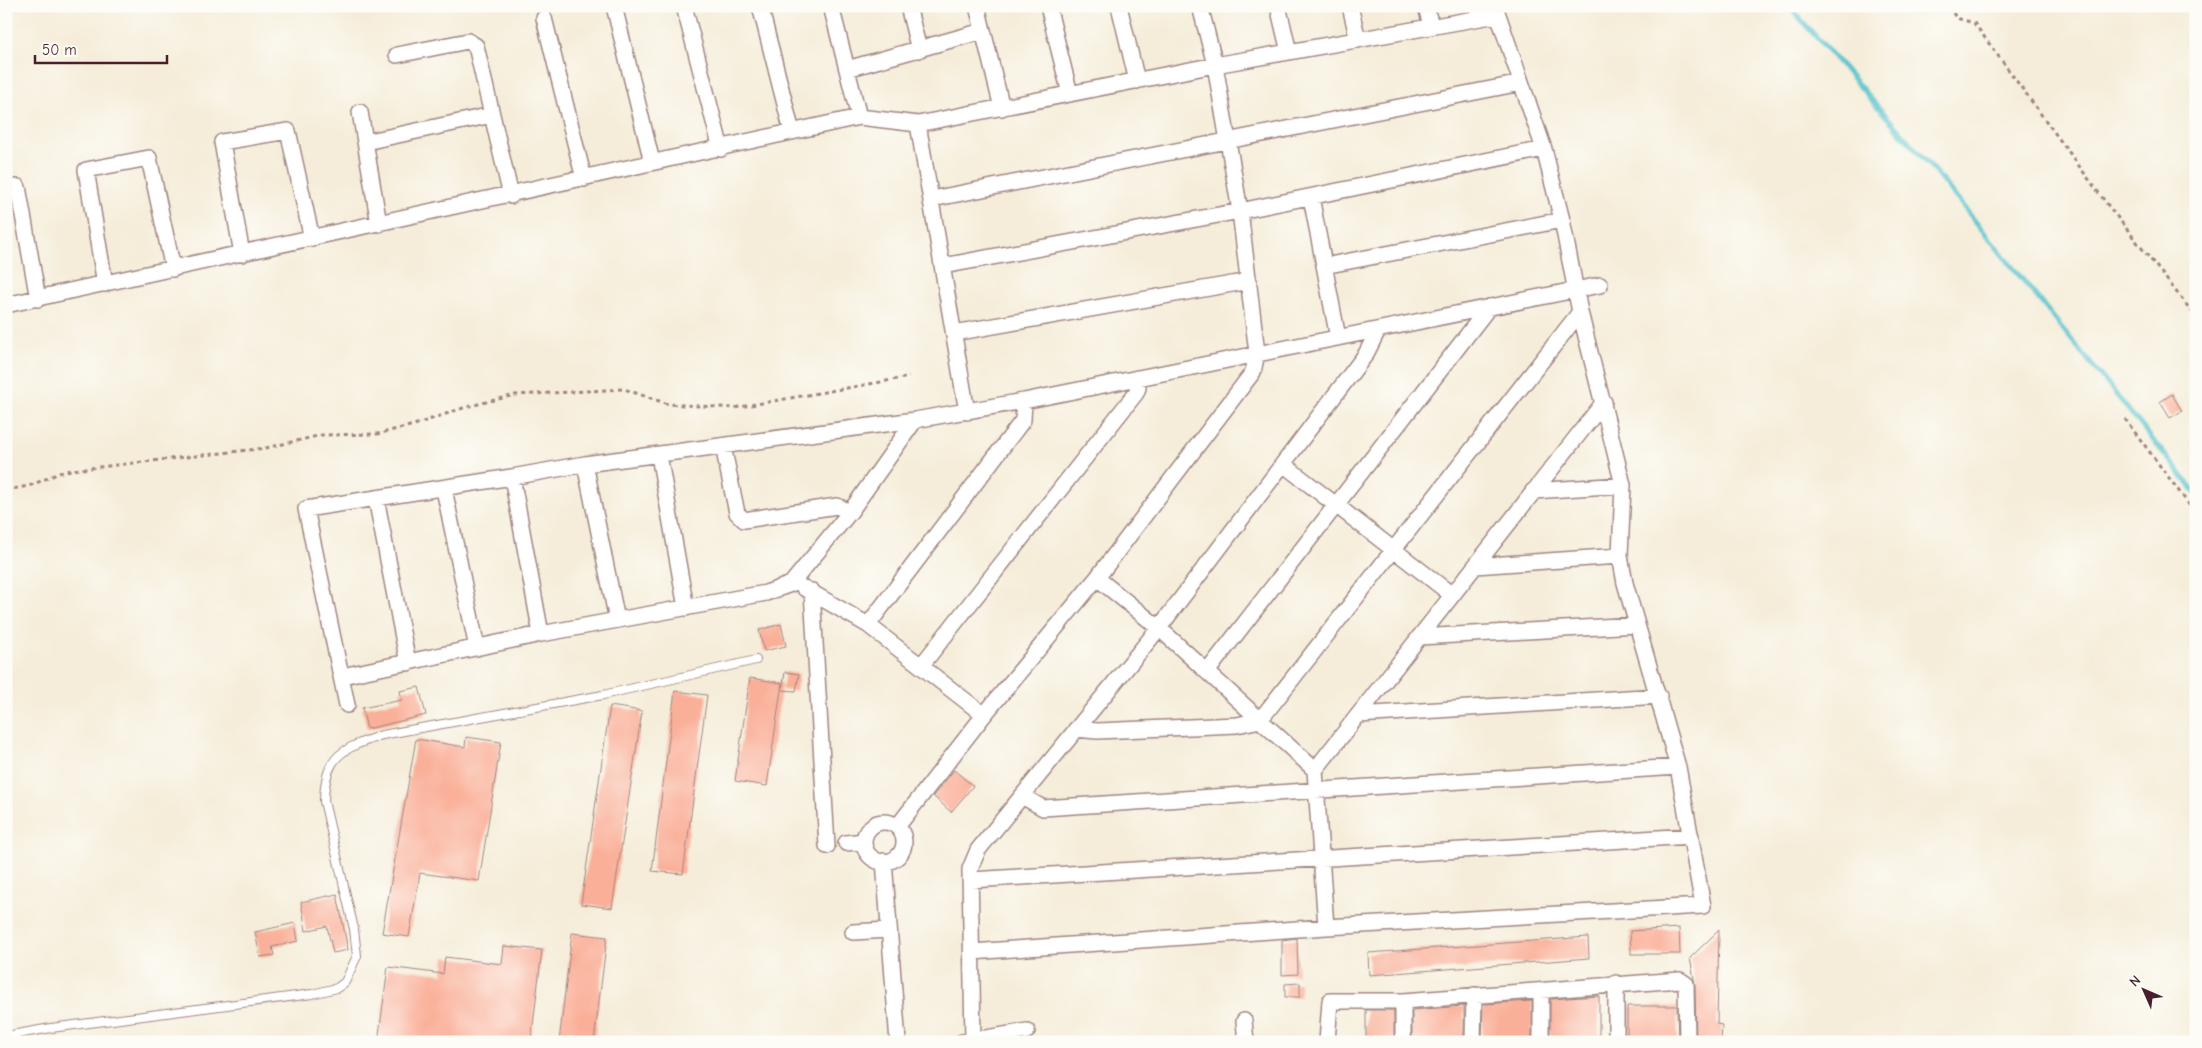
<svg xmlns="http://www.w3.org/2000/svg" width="2202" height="1048" viewBox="0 0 2202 1048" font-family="'Comic Neue',sans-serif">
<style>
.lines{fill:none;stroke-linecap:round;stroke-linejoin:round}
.stream{stroke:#56c3cd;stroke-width:5}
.building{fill:#faaf98}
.lane-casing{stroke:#a08682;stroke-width:10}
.street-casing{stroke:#a08682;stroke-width:18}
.path{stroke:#a08682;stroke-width:3;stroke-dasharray:4 4;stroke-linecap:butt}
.lane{stroke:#fff;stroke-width:8}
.street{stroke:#fff;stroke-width:15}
</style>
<rect width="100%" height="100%" fill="#fdfcf7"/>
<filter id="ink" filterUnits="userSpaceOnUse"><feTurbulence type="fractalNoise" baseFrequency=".02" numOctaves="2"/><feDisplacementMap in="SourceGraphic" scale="10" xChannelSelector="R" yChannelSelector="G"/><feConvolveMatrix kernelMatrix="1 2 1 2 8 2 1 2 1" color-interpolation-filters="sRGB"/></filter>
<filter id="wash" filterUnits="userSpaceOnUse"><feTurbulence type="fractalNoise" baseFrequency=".0096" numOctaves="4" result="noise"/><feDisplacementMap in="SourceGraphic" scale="20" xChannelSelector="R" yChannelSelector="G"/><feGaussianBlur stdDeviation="1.12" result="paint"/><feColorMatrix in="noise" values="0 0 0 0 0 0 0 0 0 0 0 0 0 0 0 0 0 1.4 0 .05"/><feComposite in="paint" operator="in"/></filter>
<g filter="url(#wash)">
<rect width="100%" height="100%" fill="#f5edd9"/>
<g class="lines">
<path class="stream" d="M1789 6 1932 168 2196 493"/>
</g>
<g id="blocks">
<path class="building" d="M2172 394 2182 411 2170 418 2160 402Z
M781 624 786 646 764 651 759 630Z
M785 672 799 674 796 691 782 690Z
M750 678 782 683 767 786 735 781Z
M419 687 426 715 367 729 362 708 402 700 400 691Z
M675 691 707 695 683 874 652 871Z
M610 706 642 711 612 908 581 904Z
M466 737 501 742 479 881 420 873 409 937 382 933 416 739 465 747Z
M954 770 973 786 951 812 933 796Z
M337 894 348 950 333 953 327 926 306 931 301 902Z
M295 923 298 941 272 947 274 955 260 957 255 932Z
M1679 928 1680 954H1631L1630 931Z
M1719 930 1717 1024 1722 1025 1721 1042H1696L1695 984 1690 958Z
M572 933 607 937 594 1042H559Z
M1588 937 1589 958 1369 975 1368 953Z
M1297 938 1298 974 1282 975V940Z
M504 946 542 950 531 1042H378L388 967 443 974 445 957 502 964Z
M1300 983V997H1285V984Z
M1599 996V1042H1550V999Z
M1532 1001V1042H1482L1483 1004Z
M1464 1006V1042H1412V1010Z
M1627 1006H1677L1678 1042H1627Z
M1366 1010H1394V1042H1366Z"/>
</g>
</g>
<g filter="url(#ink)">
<use href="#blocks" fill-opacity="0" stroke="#a08682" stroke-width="1"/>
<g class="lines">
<g class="lane-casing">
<path id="lane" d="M6 1036 51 1028 312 994 337 988 345 982 357 956 354 929 324 801C325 755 342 749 382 735L603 695 756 660"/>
</g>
<g class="street-casing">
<path id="street" d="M614 6 652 162
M684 6 721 149
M760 6 792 132
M831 6 859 117
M908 6 919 50
M977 6 1002 108
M1048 6 1070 94
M1119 6 1137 81
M1200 6 1215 65 1497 15
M1278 6 1289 52
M1350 6 1358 40
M1426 6 1431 27
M544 18 584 179
M397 55 468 41 476 46 511 196
M847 69 983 31
M360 112 379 224
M365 142 492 115
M6 189 18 187 38 299
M1311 197 1338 338
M932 199 1521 83
M242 254 222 142 288 131 312 239
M943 266 1240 211 1544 149
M1324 266 1562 220
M105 284 86 170 149 158 173 269
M6 305 859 117 918 124 967 412
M954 333 1249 281
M723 446 737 513 744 520 837 506 850 512
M659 455 686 608
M585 464 617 620
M1283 464 1452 595
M444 489 477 648
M1533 491 1623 485
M376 498 408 663
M1475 566 1620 556
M1097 578 1159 628 1315 770 1326 927
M804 588 868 625 984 715
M812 591 827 846
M868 625 1023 420 1024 401
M541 634 512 477 585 464 915 420
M1419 637 1637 625
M921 666 1136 393 1138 388 1137 378
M1207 672 1489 307
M342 676 541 634 766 593 791 584 850 512 915 420 1024 401 1600 285
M347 705 306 509 512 477
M1358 715 1659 696
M1076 729 1097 731 1237 725 1260 720 1580 312
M1315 770 1604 402
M1022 796 1043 808 1678 767
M864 842a20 20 0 1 1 40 0a20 20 0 1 1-40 0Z
M897 827 984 715 1097 578 1253 372 1257 353 1240 211 1215 65 918 124
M846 843 864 841
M884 861 898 1042
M971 880 1691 836
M853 932 889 930
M972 952 1326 927 1703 906 1678 767 1625 583 1620 556 1623 485 1580 312 1562 220 1544 149 1495 6
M1616 983V1042
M1541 991V1042
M1403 1001V1042
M1244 1021 1246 1042
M973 1040 970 869 978 850 1159 628 1366 354 1378 330
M962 1042 1027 1031
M1327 1042 1330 1001H1403L1680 980 1686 984 1687 1042
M1473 1042 1474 995"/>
</g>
<path class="path" d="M1949 6 1956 18 1974 23 2107 204 2193 313
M2125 419 2196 514
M6 490 29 486 64 471 266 448 322 435 377 434 414 425 466 407 515 395 624 389 668 404 734 408 909 377"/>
<use href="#lane" class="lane"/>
<use href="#street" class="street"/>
</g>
</g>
<rect width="2202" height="1048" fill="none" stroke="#fdfcf7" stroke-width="25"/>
<g transform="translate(2144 990) rotate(315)" stroke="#fdfcf7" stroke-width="4" paint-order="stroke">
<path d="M0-4L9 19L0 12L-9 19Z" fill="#4a1f2b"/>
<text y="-8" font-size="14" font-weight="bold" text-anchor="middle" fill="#4a1f2b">N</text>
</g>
<path d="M35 55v8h132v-8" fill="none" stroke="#4a1f2b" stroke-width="2.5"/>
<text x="42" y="55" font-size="15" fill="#4a1f2b" stroke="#fdfcf7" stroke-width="4" paint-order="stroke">50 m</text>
</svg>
